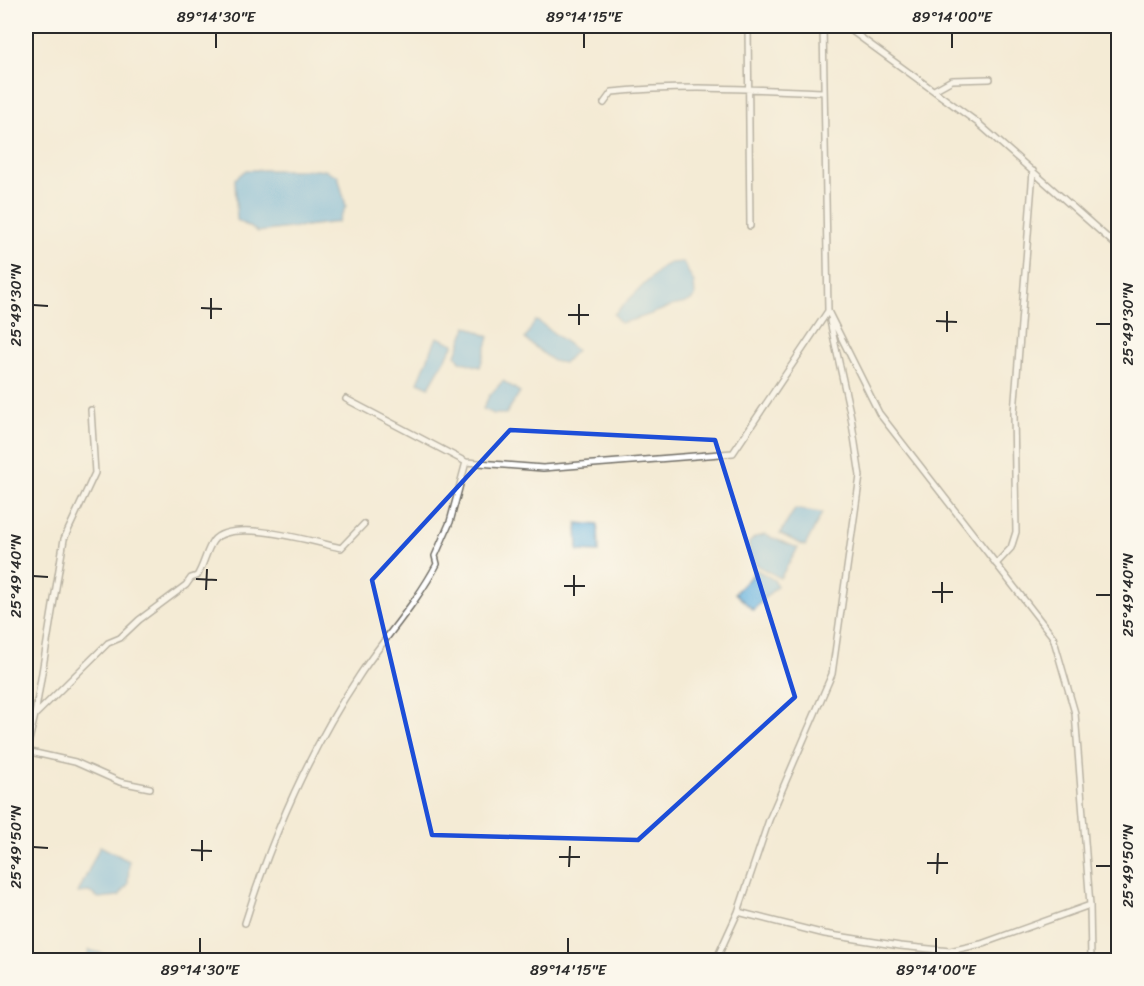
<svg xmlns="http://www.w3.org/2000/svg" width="1144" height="986" viewBox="0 0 1144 986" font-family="Sriracha,sans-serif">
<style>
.water{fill:#64b1de;stroke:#486e84;stroke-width:1.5}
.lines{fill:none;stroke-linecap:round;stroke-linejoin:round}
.minor-casing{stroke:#716e66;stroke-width:8}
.minor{stroke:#fff;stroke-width:5}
.marked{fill:none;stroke:#1d4ed8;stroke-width:4.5;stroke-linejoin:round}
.ticks{fill:none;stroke:#2b2b2b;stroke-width:2}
.neatline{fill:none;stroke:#2b2b2b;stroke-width:2}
.ticks-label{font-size:15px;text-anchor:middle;fill:#2b2b2b}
</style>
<rect width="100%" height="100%" fill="#fbf7ec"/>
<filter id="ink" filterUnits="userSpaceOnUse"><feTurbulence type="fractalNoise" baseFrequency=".0167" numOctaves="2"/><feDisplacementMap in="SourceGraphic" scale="12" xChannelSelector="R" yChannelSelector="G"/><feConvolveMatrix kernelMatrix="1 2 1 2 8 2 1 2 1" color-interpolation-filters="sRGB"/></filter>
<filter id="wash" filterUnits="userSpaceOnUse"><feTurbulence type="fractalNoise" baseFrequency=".008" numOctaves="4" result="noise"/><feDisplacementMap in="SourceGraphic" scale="24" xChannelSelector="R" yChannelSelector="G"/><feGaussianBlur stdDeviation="1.35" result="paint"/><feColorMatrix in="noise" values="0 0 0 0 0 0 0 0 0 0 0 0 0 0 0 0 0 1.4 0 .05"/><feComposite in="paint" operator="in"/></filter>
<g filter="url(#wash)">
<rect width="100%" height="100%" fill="#f4ebd5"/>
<path class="water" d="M246 170H325L338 176 346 206 338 222 258 232 237 220 235 179Z
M683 262 694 283 695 297C685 306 680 303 669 307 652 314 637 320 620 323L614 314 662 267 670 263Z
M535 321 539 322 576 350 564 363 553 361 525 339Z
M467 326 489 337 480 367 460 361 456 355Z
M437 337 454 344 429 387 418 382Z
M503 381 520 392 506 414H494L483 409 489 396Z
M795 509 822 513 805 546 780 534Z
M577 523 598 525 599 552 578 551Z
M765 535 798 548 780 578C763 568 748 566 749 543L755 537Z
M757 570 774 580 777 586 753 610 735 593Z
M100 846 129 861 128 884 119 896 99 898 89 892 78 893Z
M89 950 119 958 120 960H86Z"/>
</g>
<g filter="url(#ink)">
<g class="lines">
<g class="minor-casing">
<path id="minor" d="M748 26 750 226
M823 26 828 311 879 413 1053 637 1075 713 1090 905 1091 960
M845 26 978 123 1118 247
M934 90 952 80 990 79
M604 103 612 92C682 85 753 89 823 92
M346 399 466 462 543 468 733 453 828 311
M996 564 1011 548 1016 532 1014 413 1033 171
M35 715 108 643 120 638 139 620 186 585 191 578 197 576C204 565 206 551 213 541 231 517 314 542 341 548L364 524
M26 751 75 762 120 782 150 788
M26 753 35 715 64 539 95 473 91 410
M738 912 825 934 900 946 950 951 981 944 1090 905
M245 923C272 836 309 751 359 676 384 638 416 604 437 564L435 556 450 522 466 462
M716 960 738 912 769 820 832 674 860 476 851 417 830 321"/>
</g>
<use href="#minor" class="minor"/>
</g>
</g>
<path d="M0 0H1144V986H0ZM510 430 715 440 795 697 638 840 432 835 372 580Z" fill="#f4ebd5" fill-opacity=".55" fill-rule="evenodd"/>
<path class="marked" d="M510 430 715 440 795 697 638 840 432 835 372 580Z"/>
<path class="ticks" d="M216 48V33M584 48V33M952 48V33M33 305 48 306M201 308 222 309M568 315H589M211 319V298M936 321 957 322M1096 324H1111M579 325V304M947 332V311M33 576 48 577M196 579 217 580M564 586H585M206 590 207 569M932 592H953M1096 595H1111M574 596V575M942 603V582M33 847 48 848M191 850 212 851M559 857H580M202 861V840M927 863H948M1096 866H1111M569 867 570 846M937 874 938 853M200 953V938M568 953V938M936 953V938"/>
<rect width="1144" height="986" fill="none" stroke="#fbf7ec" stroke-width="66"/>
<rect x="33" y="33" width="1078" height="920" class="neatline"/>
<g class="ticks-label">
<text x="216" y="22">89°14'30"E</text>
<text x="584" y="22">89°14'15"E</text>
<text x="952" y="22">89°14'00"E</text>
<text transform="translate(16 305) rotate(-90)" y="5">25°49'30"N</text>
<text transform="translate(1128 324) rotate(-90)" y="5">25°49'30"N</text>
<text transform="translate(16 576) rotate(-90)" y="5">25°49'40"N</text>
<text transform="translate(1128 595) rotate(-90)" y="5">25°49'40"N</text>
<text transform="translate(16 847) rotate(-90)" y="5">25°49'50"N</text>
<text transform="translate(1128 866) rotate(-90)" y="5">25°49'50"N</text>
<text x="200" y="975">89°14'30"E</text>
<text x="568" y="975">89°14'15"E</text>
<text x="936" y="975">89°14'00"E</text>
</g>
</svg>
